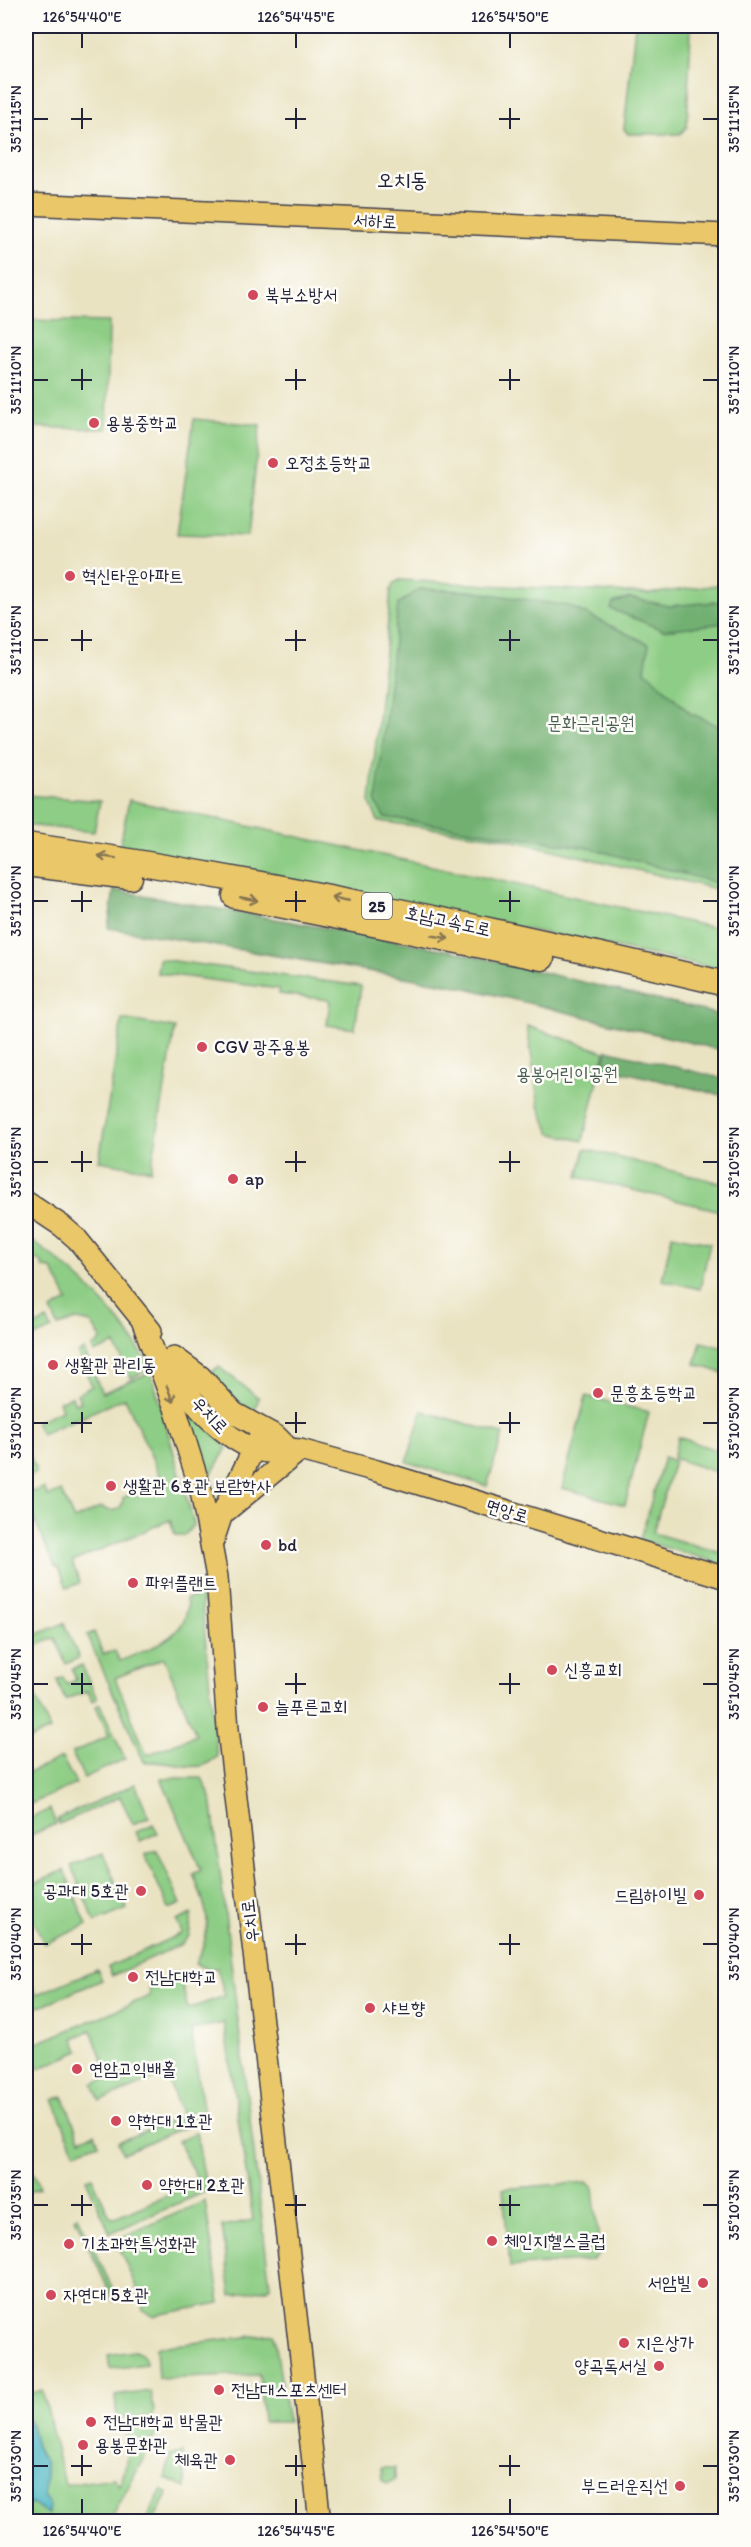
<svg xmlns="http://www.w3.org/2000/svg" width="751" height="2547" viewBox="0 0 751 2547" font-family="Itim,'Poor Story',sans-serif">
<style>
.green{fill:#8ecd85;stroke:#587860;stroke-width:1.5;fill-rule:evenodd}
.forest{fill:#72b072;stroke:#4a6956;stroke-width:1.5}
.water{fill:#48b5c4;stroke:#356c80;stroke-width:1.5}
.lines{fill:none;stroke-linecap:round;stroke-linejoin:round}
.major-casing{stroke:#403f4f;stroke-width:24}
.highway-casing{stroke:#403f4f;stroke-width:27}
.major{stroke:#eac769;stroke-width:21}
.highway{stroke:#eac769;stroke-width:24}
.oneway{stroke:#867452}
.ticks{fill:none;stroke:#22223b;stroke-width:2}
.poi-dot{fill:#d1495b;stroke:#fdfcf7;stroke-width:2}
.labels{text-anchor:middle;stroke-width:5;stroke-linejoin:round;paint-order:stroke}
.shield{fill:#fdfcf7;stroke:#646373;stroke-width:1.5}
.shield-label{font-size:16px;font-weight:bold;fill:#22223b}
.street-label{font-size:18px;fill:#22223b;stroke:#fdfcf7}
.poi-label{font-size:18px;fill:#22223b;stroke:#fdfcf7;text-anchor:start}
.park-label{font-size:18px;fill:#485e55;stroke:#fdfcf7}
.quarter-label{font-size:21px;fill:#22223b;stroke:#fdfcf7}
.neatline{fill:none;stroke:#22223b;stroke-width:2}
.ticks-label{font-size:15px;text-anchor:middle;fill:#22223b}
</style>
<rect width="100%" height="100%" fill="#fdfcf7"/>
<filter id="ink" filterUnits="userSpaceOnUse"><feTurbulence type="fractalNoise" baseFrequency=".0167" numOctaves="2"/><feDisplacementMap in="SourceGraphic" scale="12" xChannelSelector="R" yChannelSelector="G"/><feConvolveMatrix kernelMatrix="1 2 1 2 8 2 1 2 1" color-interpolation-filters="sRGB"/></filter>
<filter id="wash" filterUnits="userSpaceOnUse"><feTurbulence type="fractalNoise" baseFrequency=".008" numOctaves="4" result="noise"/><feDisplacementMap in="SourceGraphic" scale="24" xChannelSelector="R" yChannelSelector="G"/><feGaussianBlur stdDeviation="1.35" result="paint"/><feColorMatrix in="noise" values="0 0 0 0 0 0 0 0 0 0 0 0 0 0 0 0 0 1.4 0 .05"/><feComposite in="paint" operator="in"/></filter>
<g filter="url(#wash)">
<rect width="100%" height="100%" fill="#eae3c2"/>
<path class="green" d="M635 26H691L687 127 680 134H628L624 129Z
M26 320 109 322 107 429 26 427Z
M194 419 260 425 248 536 177 534Z
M400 580 648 594 725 584V891L503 838 378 821 370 803 391 590 394 583Z
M26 795 100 801 94 832 26 825Z
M129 800 725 930V970L120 846Z
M159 959 361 986 355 1029 327 1025 330 1000 279 994V989L157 973Z
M122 1019 175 1028 151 1170 99 1161Z
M527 1026 605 1052 583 1141 550 1133 539 1106Z
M585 1149 725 1184V1212L578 1177Z
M672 1235 710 1243 700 1289 662 1280Z
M26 1237C74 1269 123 1316 150 1368L131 1378 115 1344 94 1353 92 1347 99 1343 101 1338 91 1323 77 1320 58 1326 51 1310 68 1301 52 1269 43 1268 41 1261 26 1256Z
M47 1320 52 1329 26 1341V1330Z
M701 1342 725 1348V1374L695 1364Z
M84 1350 102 1393 151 1372 194 1524 185 1535H175L170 1520 72 1562 80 1583 67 1588 59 1568 55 1566 27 1503 26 1494 44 1488 48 1497 61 1491 74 1520 101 1507C112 1513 122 1512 123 1498L161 1478 125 1398 41 1434 35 1422 62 1410 59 1402 72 1396 75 1404 81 1402 77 1394 92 1386 78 1353Z
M219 1367 259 1398 251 1418 237 1409 211 1372Z
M158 1374 227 1448 201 1491Z
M586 1396 649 1412 625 1505 562 1488Z
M422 1411 503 1434 487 1486 407 1462Z
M678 1437 725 1453V1475L673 1458Z
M26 1446 36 1470V1473L26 1478Z
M664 1457 674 1461 653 1533 725 1554V1565L640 1540Z
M201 1595 217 1757C212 1760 207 1765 201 1766 185 1769 164 1760 144 1762L87 1635 94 1632 103 1654 115 1651 120 1661C146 1650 194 1636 186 1599ZM164 1658 196 1735 147 1755 115 1678Z
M64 1623 79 1658 66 1664 55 1638 26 1650V1639Z
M82 1665 97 1699 92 1701 88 1691 65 1700 57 1680 63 1677 67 1684 76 1680 72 1669Z
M30 1684 50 1730 26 1741V1686Z
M100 1704 125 1759 84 1778 72 1753 109 1736 96 1706Z
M62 1758 76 1784 26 1806V1774Z
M161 1778H202L211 1797 270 2286 267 2289 231 2295 222 2226 253 2220 224 2023 191 2030 205 2120 186 2124 185 2127 123 2153 118 2142 182 2116 166 2074 100 2101 93 2084 109 2077 91 2030 74 2038 79 2051 39 2069 30 2046 150 1996 149 1986 179 1973 188 2009 225 1996 217 1968 208 1969 195 1964C215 1927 207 1910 193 1874L201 1870Z
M135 1784 149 1817 133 1824 120 1797 59 1824 57 1819Z
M50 1809 56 1824 26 1837V1820Z
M153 1824 158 1833 140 1841 136 1832Z
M157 1850 181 1904 169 1909 145 1855Z
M103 1853 127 1909 95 1922 71 1866Z
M64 1870 87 1925 44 1944 26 1902V1887Z
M192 1914 189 1936 182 1944 112 1976 108 1967 182 1933 177 1921Z
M97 1969 102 1980 26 2012V1979L28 1978 36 1995Z
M63 2096 80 2139 95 2133 99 2143 75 2152 53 2100Z
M196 2132 207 2191 110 2233 86 2179 92 2177 110 2217 115 2218 198 2182 178 2141Z
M34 2173 40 2187 26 2193V2185L30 2182V2174Z
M587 2182 593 2188 600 2253 592 2260 510 2267 503 2189Z
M205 2201 220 2303 152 2316 143 2310 141 2298 115 2240Z
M78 2216 118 2300 114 2301 75 2218Z
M274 2334 288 2422H263L259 2375 158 2379 156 2347Z
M134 2351C141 2353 146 2356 146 2364L110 2369 108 2355Z
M43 2390 64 2485 114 2478 119 2485C129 2466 127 2450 125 2429L156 2426 157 2433 110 2521 26 2522V2513L30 2503 48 2513 49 2503 44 2496 45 2461C34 2450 34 2438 31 2423L26 2418V2395Z
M151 2391 154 2411 151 2417 117 2418 115 2396Z
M183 2452 186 2488 165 2478 170 2456Z
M381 2468H395V2480L387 2483 382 2479Z
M162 2489 168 2493 153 2521H145Z"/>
<path class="forest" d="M420 589 470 591 569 606 649 644 645 670 690 713 725 729V878L720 884 589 848 384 817 376 803 398 604Z
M630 598 669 606 725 601V623L663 630 611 609 613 603Z
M114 890 453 951 725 1016V1051L458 986 108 928Z
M607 1050 725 1079V1096L603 1067Z"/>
<path class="water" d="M26 2418C37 2429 30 2446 45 2461L44 2496 49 2503 48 2514 30 2503 26 2513Z"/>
</g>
<g filter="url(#ink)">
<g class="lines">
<g class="major-casing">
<path id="major" d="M26 204 726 235
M26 1202 62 1226 77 1239 151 1331
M142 1320 175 1408 201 1491 217 1577 228 1729 320 2522
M174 1357 201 1377 234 1413 276 1436 288 1448
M177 1361C180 1370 182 1380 186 1388 198 1413 239 1450 268 1452 279 1453 288 1448 300 1450L377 1471 726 1578
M226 1511 300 1450
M212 1544 222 1514 259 1438"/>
</g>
<g class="highway-casing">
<path id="highway" d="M26 845C261 879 494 929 726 984
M26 864 130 877
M235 896 542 958"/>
</g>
<use href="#major" class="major"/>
<use href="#highway" class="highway"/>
</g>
<defs><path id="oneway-shaft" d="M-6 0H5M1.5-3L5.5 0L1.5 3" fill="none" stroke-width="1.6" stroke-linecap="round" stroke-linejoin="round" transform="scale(1.5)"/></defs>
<g class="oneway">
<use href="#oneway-shaft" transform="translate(107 857) rotate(-172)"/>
<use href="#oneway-shaft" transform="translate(249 899) rotate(11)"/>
<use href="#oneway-shaft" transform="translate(340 899) rotate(-169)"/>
<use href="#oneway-shaft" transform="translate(440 937) rotate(11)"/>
<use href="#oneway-shaft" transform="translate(170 1394) rotate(69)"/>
</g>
</g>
<path class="ticks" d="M82 33V48M296 33V48M510 33V48M82 108V129M296 108V129M510 108V129M33 119H48M71 119H92M285 119H306M499 119H520M703 119H718M82 369V390M296 369V390M510 369V390M33 380H48M71 380H92M285 380H306M499 380H520M703 380H718M82 630V651M296 630V651M510 630V651M33 640H48M71 640H92M285 640H306M499 640H520M703 640H718M82 891V912M296 891V912M510 891V912M33 901H48M71 901H92M285 901H306M499 901H520M703 901H718M82 1151V1172M296 1151V1172M510 1151V1172M33 1162H48M71 1162H92M285 1162H306M499 1162H520M703 1162H718M82 1412V1433M296 1412V1433M510 1412V1433M33 1423H48M71 1423H92M285 1423H306M499 1423H520M703 1423H718M82 1673V1694M296 1673V1694M510 1673V1694M33 1684H48M71 1684H92M285 1684H306M499 1684H520M703 1684H718M82 1934V1955M296 1934V1955M510 1934V1955M33 1944H48M71 1944H92M285 1944H306M499 1944H520M703 1944H718M82 2195V2216M296 2195V2216M510 2195V2216M33 2205H48M71 2205H92M285 2205H306M499 2205H520M703 2205H718M82 2455V2476M296 2455V2476M510 2455V2476M33 2466H48M71 2466H92M285 2466H306M499 2466H520M703 2466H718M82 2499V2514M296 2499V2514M510 2499V2514"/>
<g class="poi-dot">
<circle cx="253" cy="295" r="6"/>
<circle cx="94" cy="423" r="6"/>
<circle cx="273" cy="463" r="6"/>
<circle cx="70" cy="576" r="6"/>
<circle cx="202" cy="1047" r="6"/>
<circle cx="233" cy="1179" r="6"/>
<circle cx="53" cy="1365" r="6"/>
<circle cx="598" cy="1393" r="6"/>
<circle cx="111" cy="1486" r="6"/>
<circle cx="266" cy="1545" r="6"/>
<circle cx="133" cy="1583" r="6"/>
<circle cx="552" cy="1670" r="6"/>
<circle cx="263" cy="1707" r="6"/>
<circle cx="141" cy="1891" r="6"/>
<circle cx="699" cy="1895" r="6"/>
<circle cx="133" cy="1977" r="6"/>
<circle cx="370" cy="2008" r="6"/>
<circle cx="77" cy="2069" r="6"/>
<circle cx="116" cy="2121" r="6"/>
<circle cx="147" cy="2185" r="6"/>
<circle cx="492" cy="2241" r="6"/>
<circle cx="69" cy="2244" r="6"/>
<circle cx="703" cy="2283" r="6"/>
<circle cx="51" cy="2295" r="6"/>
<circle cx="624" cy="2343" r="6"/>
<circle cx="659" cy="2366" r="6"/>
<circle cx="219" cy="2390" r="6"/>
<circle cx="91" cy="2422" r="6"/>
<circle cx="83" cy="2445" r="6"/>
<circle cx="230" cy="2460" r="6"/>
<circle cx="680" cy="2486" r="6"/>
</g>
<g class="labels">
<rect class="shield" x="362" y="893" width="30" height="26" rx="4.5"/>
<g class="shield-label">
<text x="377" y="912">25</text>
</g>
<g class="street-label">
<text transform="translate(375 221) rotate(3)" y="6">서하로</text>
<text transform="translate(448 921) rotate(12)" y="6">호남고속도로</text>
<text transform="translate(210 1415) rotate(47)" y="6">우치로</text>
<text transform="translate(507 1511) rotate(17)" y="6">면앙로</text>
<text transform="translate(250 1921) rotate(-97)" y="6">우치로</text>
</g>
<g class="poi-label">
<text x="265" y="301">북부소방서</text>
<text x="106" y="429">용봉중학교</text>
<text x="285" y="469">오정초등학교</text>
<text x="82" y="582">혁신타운아파트</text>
<text x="214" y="1053">CGV 광주용봉</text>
<text x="245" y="1185">ap</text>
<text x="65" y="1371">생활관 관리동</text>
<text x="610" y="1399">문흥초등학교</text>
<text x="123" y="1492">생활관 6호관 보람학사</text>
<text x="278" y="1551">bd</text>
<text x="145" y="1589">파워플랜트</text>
<text x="564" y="1676">신흥교회</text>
<text x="275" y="1713">늘푸른교회</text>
<text x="129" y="1897" text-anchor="end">공과대 5호관</text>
<text x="687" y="1901" text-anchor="end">드림하이빌</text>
<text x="145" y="1983">전남대학교</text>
<text x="382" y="2014">샤브향</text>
<text x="89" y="2075">연암고익배홀</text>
<text x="128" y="2127">약학대 1호관</text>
<text x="159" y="2191">약학대 2호관</text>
<text x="504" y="2247">체인지헬스클럽</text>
<text x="81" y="2250">기초과학특성화관</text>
<text x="691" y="2289" text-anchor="end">서암빌</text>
<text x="63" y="2301">자연대 5호관</text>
<text x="636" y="2349">지은상가</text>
<text x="647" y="2372" text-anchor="end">양곡독서실</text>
<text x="231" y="2396">전남대스포츠센터</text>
<text x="103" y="2428">전남대학교 박물관</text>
<text x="95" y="2451">용봉문화관</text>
<text x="218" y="2466" text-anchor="end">체육관</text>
<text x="668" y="2492" text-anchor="end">부드러운직선</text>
</g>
<g class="park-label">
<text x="591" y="729">문화근린공원</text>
<text x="567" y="1080">용봉어린이공원</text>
</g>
<g class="quarter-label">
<text x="402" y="187">오치동</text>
</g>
</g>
<rect width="751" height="2547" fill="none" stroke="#fdfcf7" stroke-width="66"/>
<rect x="33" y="33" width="685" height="2481" class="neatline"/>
<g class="ticks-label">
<text x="82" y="22">126°54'40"E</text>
<text x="296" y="22">126°54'45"E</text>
<text x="510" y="22">126°54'50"E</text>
<text transform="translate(16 119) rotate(-90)" y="5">35°11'15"N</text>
<text transform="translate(734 119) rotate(-90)" y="5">35°11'15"N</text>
<text transform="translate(16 380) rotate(-90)" y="5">35°11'10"N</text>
<text transform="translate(734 380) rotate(-90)" y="5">35°11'10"N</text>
<text transform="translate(16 640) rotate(-90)" y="5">35°11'05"N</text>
<text transform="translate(734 640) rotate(-90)" y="5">35°11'05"N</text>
<text transform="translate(16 901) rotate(-90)" y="5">35°11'00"N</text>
<text transform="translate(734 901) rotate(-90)" y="5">35°11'00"N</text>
<text transform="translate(16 1162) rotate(-90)" y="5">35°10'55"N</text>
<text transform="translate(734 1162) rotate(-90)" y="5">35°10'55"N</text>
<text transform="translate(16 1423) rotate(-90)" y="5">35°10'50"N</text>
<text transform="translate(734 1423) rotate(-90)" y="5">35°10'50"N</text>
<text transform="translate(16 1684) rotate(-90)" y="5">35°10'45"N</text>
<text transform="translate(734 1684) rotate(-90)" y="5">35°10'45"N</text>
<text transform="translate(16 1944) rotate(-90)" y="5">35°10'40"N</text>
<text transform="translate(734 1944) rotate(-90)" y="5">35°10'40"N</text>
<text transform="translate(16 2205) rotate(-90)" y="5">35°10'35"N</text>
<text transform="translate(734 2205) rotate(-90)" y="5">35°10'35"N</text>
<text transform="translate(16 2466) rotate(-90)" y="5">35°10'30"N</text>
<text transform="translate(734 2466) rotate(-90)" y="5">35°10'30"N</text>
<text x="82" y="2536">126°54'40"E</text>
<text x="296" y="2536">126°54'45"E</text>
<text x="510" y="2536">126°54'50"E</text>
</g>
</svg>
